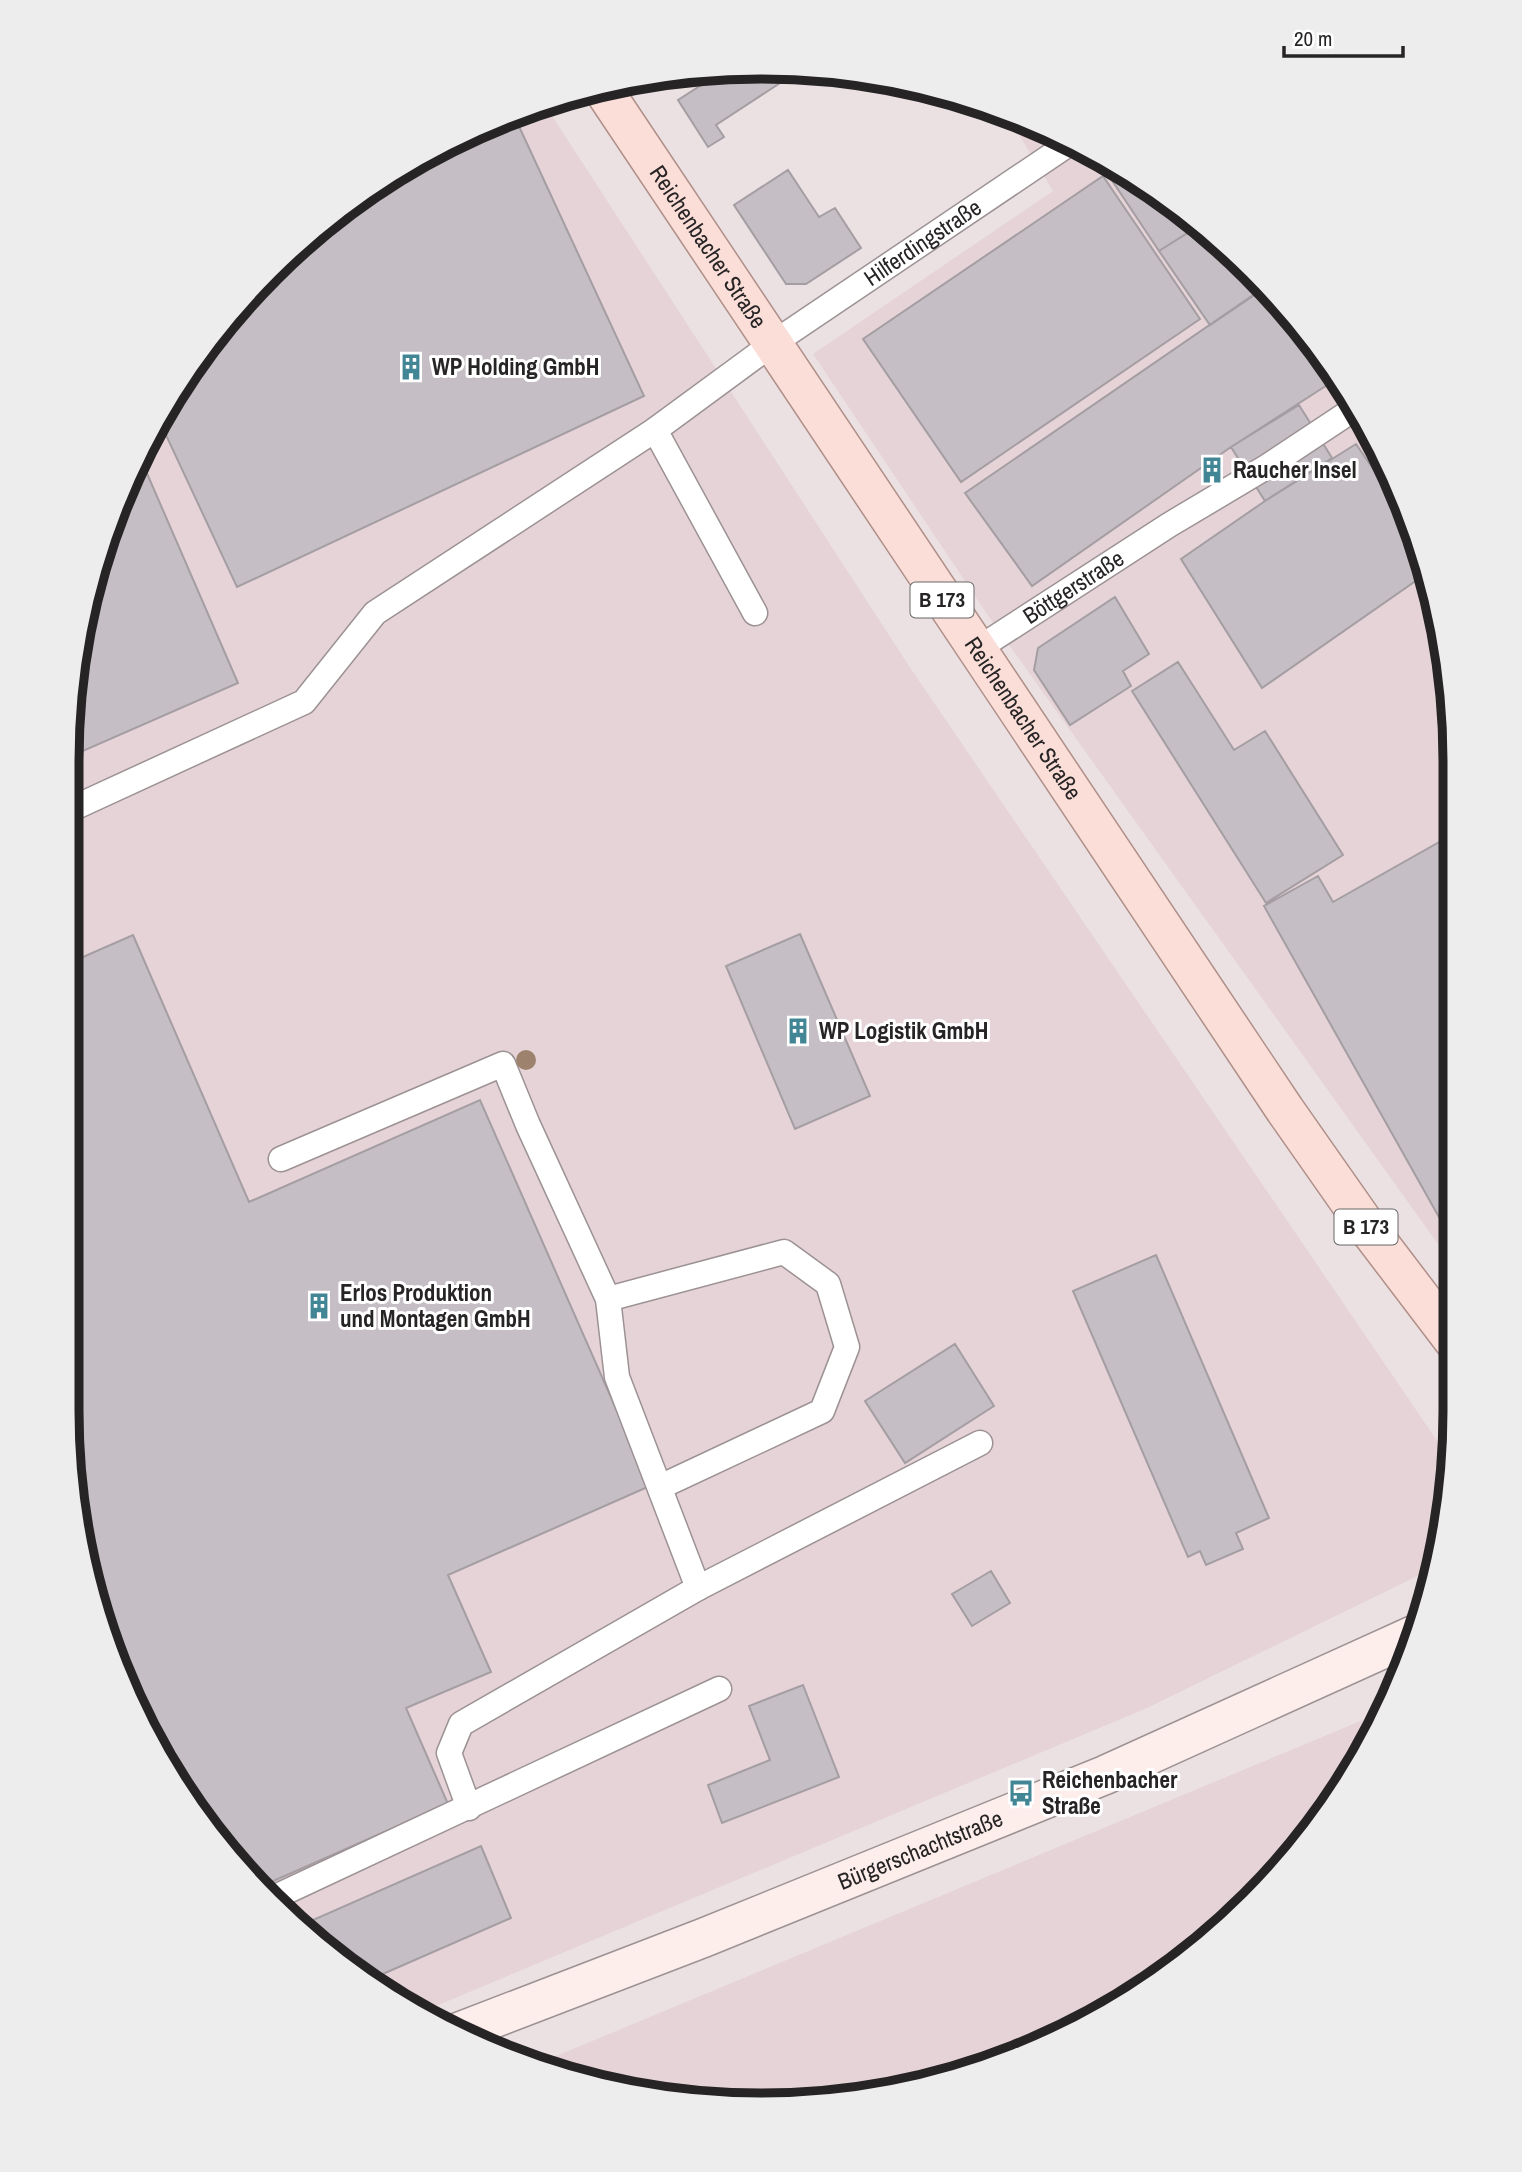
<svg xmlns="http://www.w3.org/2000/svg" width="1522" height="2172" viewBox="0 0 1522 2172" font-family="'Archivo Narrow',sans-serif">
<style>
.built{fill:#e6d3d7}
.building{fill:#c5bec4;stroke:#a49ea3;stroke-width:2}
.lines{fill:none;stroke-linecap:round;stroke-linejoin:round}
.service-casing{stroke:#9c9294;stroke-width:27}
.secondary-casing{stroke:#9c9294;stroke-width:41}
.primary-casing{stroke:#af8f88;stroke-width:41}
.service{stroke:#fff;stroke-width:24}
.secondary{stroke:#fdeeec;stroke-width:38}
.primary{stroke:#fbded8;stroke-width:38}
.tree{fill:#9d836e}
.labels{text-anchor:middle;stroke-width:6;stroke-linejoin:round;paint-order:stroke}
.shield{fill:#fff;stroke:#686666;stroke-width:2}
.shield-label{font-size:21px;font-weight:bold;fill:#272425}
.street-label{font-size:23px;fill:#272425;stroke:#fff}
.poi-label{font-size:23px;font-weight:bold;fill:#272425;stroke:#fff;text-anchor:start}
.rim{fill:none;stroke:#272425;stroke-width:9}
</style>
<rect width="100%" height="100%" fill="#ebe1e3"/>
<path class="built" d="M543 102 911 669 1453 1464 1436 1567 1147 1708 417 2014 303 1933 183 1797 120 1677 90 1591 67 1411V761L80 625 119 496 159 414 210 338 303 239 413 160Z
M1007 115 1068 138 1183 210 1283 303 1384 454 1419 538 1449 670 1453 1265 989 617 813 354 1053 191Z
M1387 1710 1312 1833 1219 1933 1068 2034 984 2069 852 2099 671 2100 537 2064Z"/>
<path class="building" d="M803 68 716 125 724 137 708 147 678 100 723 71Z
M517 122 644 396 237 587 158 418 159 414 210 338 303 239 368 192Z
M1109 163 1183 210 1200 225 1159 251 1103 167Z
M788 170 819 217 835 208 861 248 806 284H786L734 205Z
M1103 176 1200 319 961 482 863 339Z
M1200 225 1266 287 1210 325 1159 251Z
M1266 287 1283 303 1293 318 1284 324 1262 289Z
M1262 289 1284 324 1293 318 1335 380 1231 447 1032 586 965 493Z
M1299 405 1332 458 1265 501 1231 447Z
M1356 444 1415 530 1427 573 1262 688 1181 559 1265 501Z
M139 455 238 683 67 758 80 625 119 496Z
M1217 460 1222 468 1206 479 1202 471Z
M1388 464 1415 530 1377 472Z
M1115 597 1149 654 1123 671 1131 686 1070 725 1034 670 1038 648Z
M1178 662 1234 750 1265 731 1343 855 1266 903 1132 691Z
M1450 836 1453 1242 1264 906 1318 876 1333 902Z
M800 934 870 1096 795 1129 726 966Z
M133 935 249 1202 480 1100 650 1486 448 1575 491 1672 406 1708 448 1804 262 1886 183 1797 120 1677 90 1591 66 1411 67 964Z
M1156 1255 1269 1518 1236 1533 1243 1549 1206 1565 1200 1551 1188 1557 1073 1291Z
M955 1344 994 1406 905 1463 865 1401Z
M991 1571 1010 1603 972 1626 952 1594Z
M803 1685 839 1777 722 1823 708 1785 770 1760 749 1706Z
M481 1846 511 1918 369 1980 303 1933 297 1927Z"/>
<g class="lines">
<g class="service-casing">
<g id="service">
<path d="M655 430 755 613"/>
<path id="s1" d="M976 650 1169 525 1268 466 1354 409"/>
<path id="s2" d="M67 811 304 702 375 613 655 430 772 344 1073 141"/>
<path d="M281 1159 503 1064 528 1125 608 1299 617 1377 698 1588"/>
<path d="M608 1299 784 1252 828 1284 847 1347 822 1411 660 1487"/>
<path d="M469 1808 449 1753 461 1724 698 1588 980 1443"/>
<path d="M273 1898 719 1689"/>
</g>
</g>
<g class="secondary-casing">
<g id="secondary">
<path id="s3" d="M456 2033 703 1938 1105 1775 1416 1634"/>
</g>
</g>
<g class="primary-casing">
<g id="primary">
<path id="s4" d="M602 88 1285 1110 1367 1227 1453 1340"/>
</g>
</g>
<use href="#service" class="service"/>
<use href="#secondary" class="secondary"/>
<use href="#primary" class="primary"/>
</g>
<circle class="tree" cx="526" cy="1060" r="10"/>
<defs>
<g id="building-bare" transform="scale(2.1)"><path d="M-4-6H4V6H1V3H-1V6H-4ZM-2.5-4.3h1.7v1.8h-1.7ZM.8-4.3h1.7v1.8H.8ZM-2.5-1h1.7V.8h-1.7ZM.8-1h1.7V.8H.8Z" fill="#428595" stroke="#fff" stroke-width="2.5" paint-order="stroke"/></g>
<g id="bus-bare" transform="scale(2.1)"><path d="M-5-6H5V4H4V6H2V4H-2V6H-4V4H-5ZM-3.5-4V0h7V-4ZM-3.5 1.2v1.5H-2V1.2ZM2 1.2v1.5H3.5V1.2Z" fill="#428595" stroke="#fff" stroke-width="2.5" paint-order="stroke"/></g>
</defs>
<g fill-rule="evenodd">
<use href="#building-bare" x="411" y="367"/>
<use href="#building-bare" x="1212" y="470"/>
<use href="#building-bare" x="798" y="1031"/>
<use href="#building-bare" x="319" y="1306"/>
<use href="#bus-bare" x="1021" y="1793"/>
</g>
<g class="labels">
<g class="shield">
<rect x="910.5" y="582.5" width="63" height="35" rx="5"/>
<rect x="1334.5" y="1209.5" width="63" height="35" rx="5"/>
</g>
<g class="shield-label">
<text x="942" y="607">B 173</text>
<text x="1366" y="1234">B 173</text>
</g>
<g class="street-label">
<text dy="8" stroke="none"><textPath href="#s2" startOffset="1036">Hilferdingstraße</textPath></text>
<text dy="8" stroke="none"><textPath href="#s4" startOffset="191">Reichenbacher Straße</textPath></text>
<text dy="8" stroke="none"><textPath href="#s1" startOffset="116">Böttgerstraße</textPath></text>
<text dy="8" stroke="none"><textPath href="#s4" startOffset="758">Reichenbacher Straße</textPath></text>
<text dy="8" stroke="none"><textPath href="#s3" startOffset="499">Bürgerschachtstraße</textPath></text>
</g>
<g class="poi-label">
<text x="432" y="375">WP Holding GmbH</text>
<text x="1233" y="478">Raucher Insel</text>
<text x="819" y="1039">WP Logistik GmbH</text>
<text x="340" y="1301">Erlos Produktion<tspan x="340" dy="26">und Montagen GmbH</tspan></text>
<text x="1042" y="1788">Reichenbacher<tspan x="1042" dy="26">Straße</tspan></text>
</g>
</g>
<path d="M0 0H1522V2172H0ZM761 79H761A682 682 0 0 1 1443 761V1411A682 682 0 0 1 761 2093H761A682 682 0 0 1 79 1411V761A682 682 0 0 1 761 79Z" fill="#eeedee" fill-rule="evenodd"/>
<path class="rim" d="M761 79H761A682 682 0 0 1 1443 761V1411A682 682 0 0 1 761 2093H761A682 682 0 0 1 79 1411V761A682 682 0 0 1 761 79Z"/>
<path d="M1284 46v10h119v-10" fill="none" stroke="#272425" stroke-width="3.5"/>
<text x="1294" y="46" font-size="21" fill="#272425" stroke="#ffffff" stroke-width="5" paint-order="stroke">20 m</text>
</svg>
